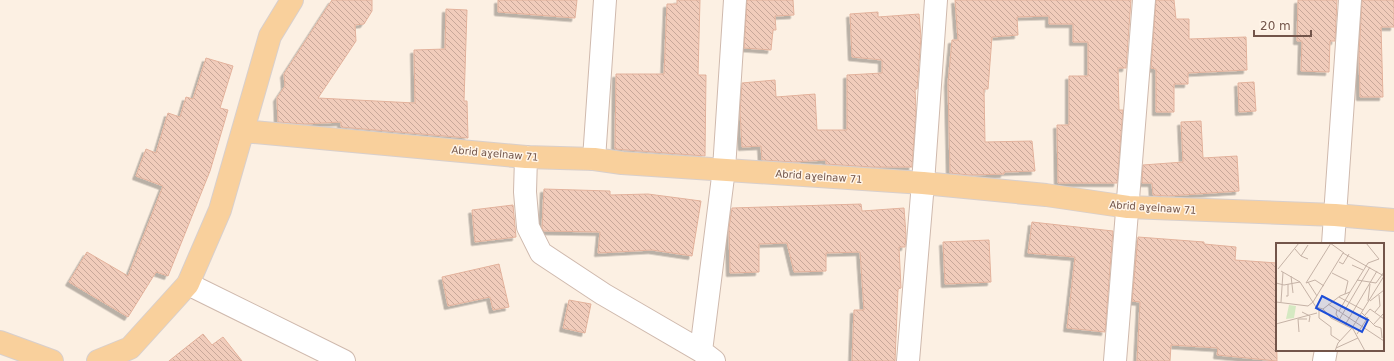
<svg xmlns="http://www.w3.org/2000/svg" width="1394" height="361" viewBox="0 0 1394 361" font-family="'DejaVu Sans',sans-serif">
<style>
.building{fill:url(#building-back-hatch);stroke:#e3b29c;filter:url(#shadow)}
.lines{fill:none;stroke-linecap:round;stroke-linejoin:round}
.street-casing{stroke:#cfb9ad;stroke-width:24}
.primary-casing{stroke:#d8cfcc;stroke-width:24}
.street{stroke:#fff;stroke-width:22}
.primary{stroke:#f9d09c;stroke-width:22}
.labels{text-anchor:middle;stroke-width:3;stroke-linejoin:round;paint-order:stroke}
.street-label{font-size:10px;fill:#73554a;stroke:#fff5e9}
.inset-road{fill:none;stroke:#c5b2a6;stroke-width:1}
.view{fill:#1d4ed8;fill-opacity:0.15;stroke:#1d4ed8;stroke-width:2}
.inset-edge{fill:none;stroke:#73554a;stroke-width:2}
</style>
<defs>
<pattern id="building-back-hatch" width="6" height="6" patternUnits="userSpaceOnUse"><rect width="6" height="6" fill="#f1ccbb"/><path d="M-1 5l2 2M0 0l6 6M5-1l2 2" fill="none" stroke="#c8a89a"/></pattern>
<filter id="shadow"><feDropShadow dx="-3.5" dy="3.5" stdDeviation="0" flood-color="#0004"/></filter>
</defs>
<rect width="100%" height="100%" fill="#fcf0e3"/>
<path class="building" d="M332 0H372V11L364 24 355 25 356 41 318 98 415 103 414 50 445 49 446 9 467 10 464 101H467L468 138 341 127V122L304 124 278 122 277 98 285 86 284 74Z
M498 0H577L575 18 498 12Z
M677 0H700L698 75H706L705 156 615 149 616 74H664L667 4H677Z
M747 0H793L794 15 775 16 776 30H773L771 50 744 48Z
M955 0H1131L1126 68H1118L1119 110H1123L1117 183H1058L1057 125H1069V76H1088V42H1073V24H1049V16L1017 17 1018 35 992 37 988 89H984L985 142 1032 141 1035 171 1004 172V174L969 175 950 173 948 83 952 40H958Z
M1156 0H1174L1176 19H1189V39L1246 37 1247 70 1188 73V84H1174V112H1156V69L1151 68Z
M1298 0H1337L1335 41H1330L1329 72 1301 71 1302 41H1297Z
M1362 0H1394V27H1381L1383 97H1360L1359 54Z
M878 12V17L919 14 921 37 917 89H915L916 110 912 167H872L826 164V160L793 162 762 160 761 146 742 147 740 112 742 83 775 80 776 97 815 94 817 130H847V75L882 73V60L852 57 850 14Z
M206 58 233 66 220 108 228 110 210 171 168 276 156 272 128 317 69 282 87 252 128 276 163 186 136 176 146 149 156 153 168 113 180 117 186 97 193 99Z
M1254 82 1256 111 1239 112 1238 83Z
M1201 121 1203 158 1237 156 1239 191 1168 196 1153 195 1152 183H1142L1143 165 1183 162 1181 122Z
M544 189 610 191V195L648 194 701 201 692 256 652 250 598 253 600 232 544 231 542 228Z
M861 204 862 211 904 208 906 235 905 247H899L901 288 898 289 895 361H852L854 310H864L860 252 826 253V271L794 272 787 243 759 244V272L730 273 729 228 732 208Z
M513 205 516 237 475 242 472 210Z
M1032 222 1113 231 1105 332 1067 328 1075 257 1028 253Z
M1138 237 1204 242V244L1236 247 1235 260 1277 263V301H1276L1277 361 1217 355 1218 348 1171 345 1170 361H1137L1140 302 1132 301Z
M989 240 991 282 945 284 943 242Z
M499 264 509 307 493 310 490 297 448 306 442 277Z
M569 300 591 304 585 333 563 328Z
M203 334 212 345 223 337 242 361H169Z"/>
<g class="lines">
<g class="street-casing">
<path id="street" d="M526 157 525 192 528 227 541 253 603 294 701 351 714 361
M594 159 605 0
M1333 244 1350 0
M188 284 344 361
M701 351 724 169 735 0
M908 361 923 183 936 0
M1115 361 1144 0
M1324 361 1326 350"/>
</g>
<g class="primary-casing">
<path id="primary" d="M243 131 526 157 594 159 622 163 923 183 1046 195 1128 207 1335 215 1394 220
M0 342 52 361
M98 361 130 348 188 284 220 210 270 36 292 0"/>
</g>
<use href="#street" class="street"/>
<use href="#primary" class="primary"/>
</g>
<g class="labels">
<g class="street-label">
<text transform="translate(495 153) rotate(5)" y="4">Abrid aɣelnaw 71</text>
<text transform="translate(819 176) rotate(4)" y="4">Abrid aɣelnaw 71</text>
<text transform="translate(1153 207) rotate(4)" y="4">Abrid aɣelnaw 71</text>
</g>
</g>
<g transform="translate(1276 243)">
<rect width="108" height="108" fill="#fcf0e3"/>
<path d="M13 62 20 63 18 75 10 76Z" fill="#d5e9c2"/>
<path class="inset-road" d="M54 0 68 10M19 6 25 13 32 16M25 13 32 2M63 19 67 21 73 11M76 22 87 27M2 26 23 0H36M5 28 24 39M56 30 72 38 69 51M15 33 17 50M81 37 100 40 108 29M32 39 41 53M0 40 8 42 24 39 40 64 47 66 64 53 74 49 92 20 103 16 90 0M30 40 55 0M30 40 39 37 48 43M10 53H12V41M63 54 87 67M92 58 94 41M94 58 108 47M0 59 32 63 37 59M5 59 7 29M37 59 67 10 108 33M52 61 108 98M47 66 55 75 77 86 89 108M43 67V75L55 84V92L64 98M61 67 60 71 64 78M63 68 74 49M26 69 34 73 33 79M99 69 104 63 103 52M86 70 99 83 105 85 106 95M89 72 94 66 108 76M63 77 94 24M0 81 41 70M69 82 101 28M97 82 108 70M23 89 22 76H31M81 91 92 74M60 105 82 95M59 108 62 100 76 85 108 33"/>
<path class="view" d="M46 53 92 77 86 89 40 65Z"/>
<rect width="108" height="108" class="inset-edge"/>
</g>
<path d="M1254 30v6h57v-6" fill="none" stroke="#73554a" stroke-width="2"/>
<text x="1260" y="30" font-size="12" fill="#73554a" stroke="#fff5e9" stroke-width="3" paint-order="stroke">20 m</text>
</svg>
